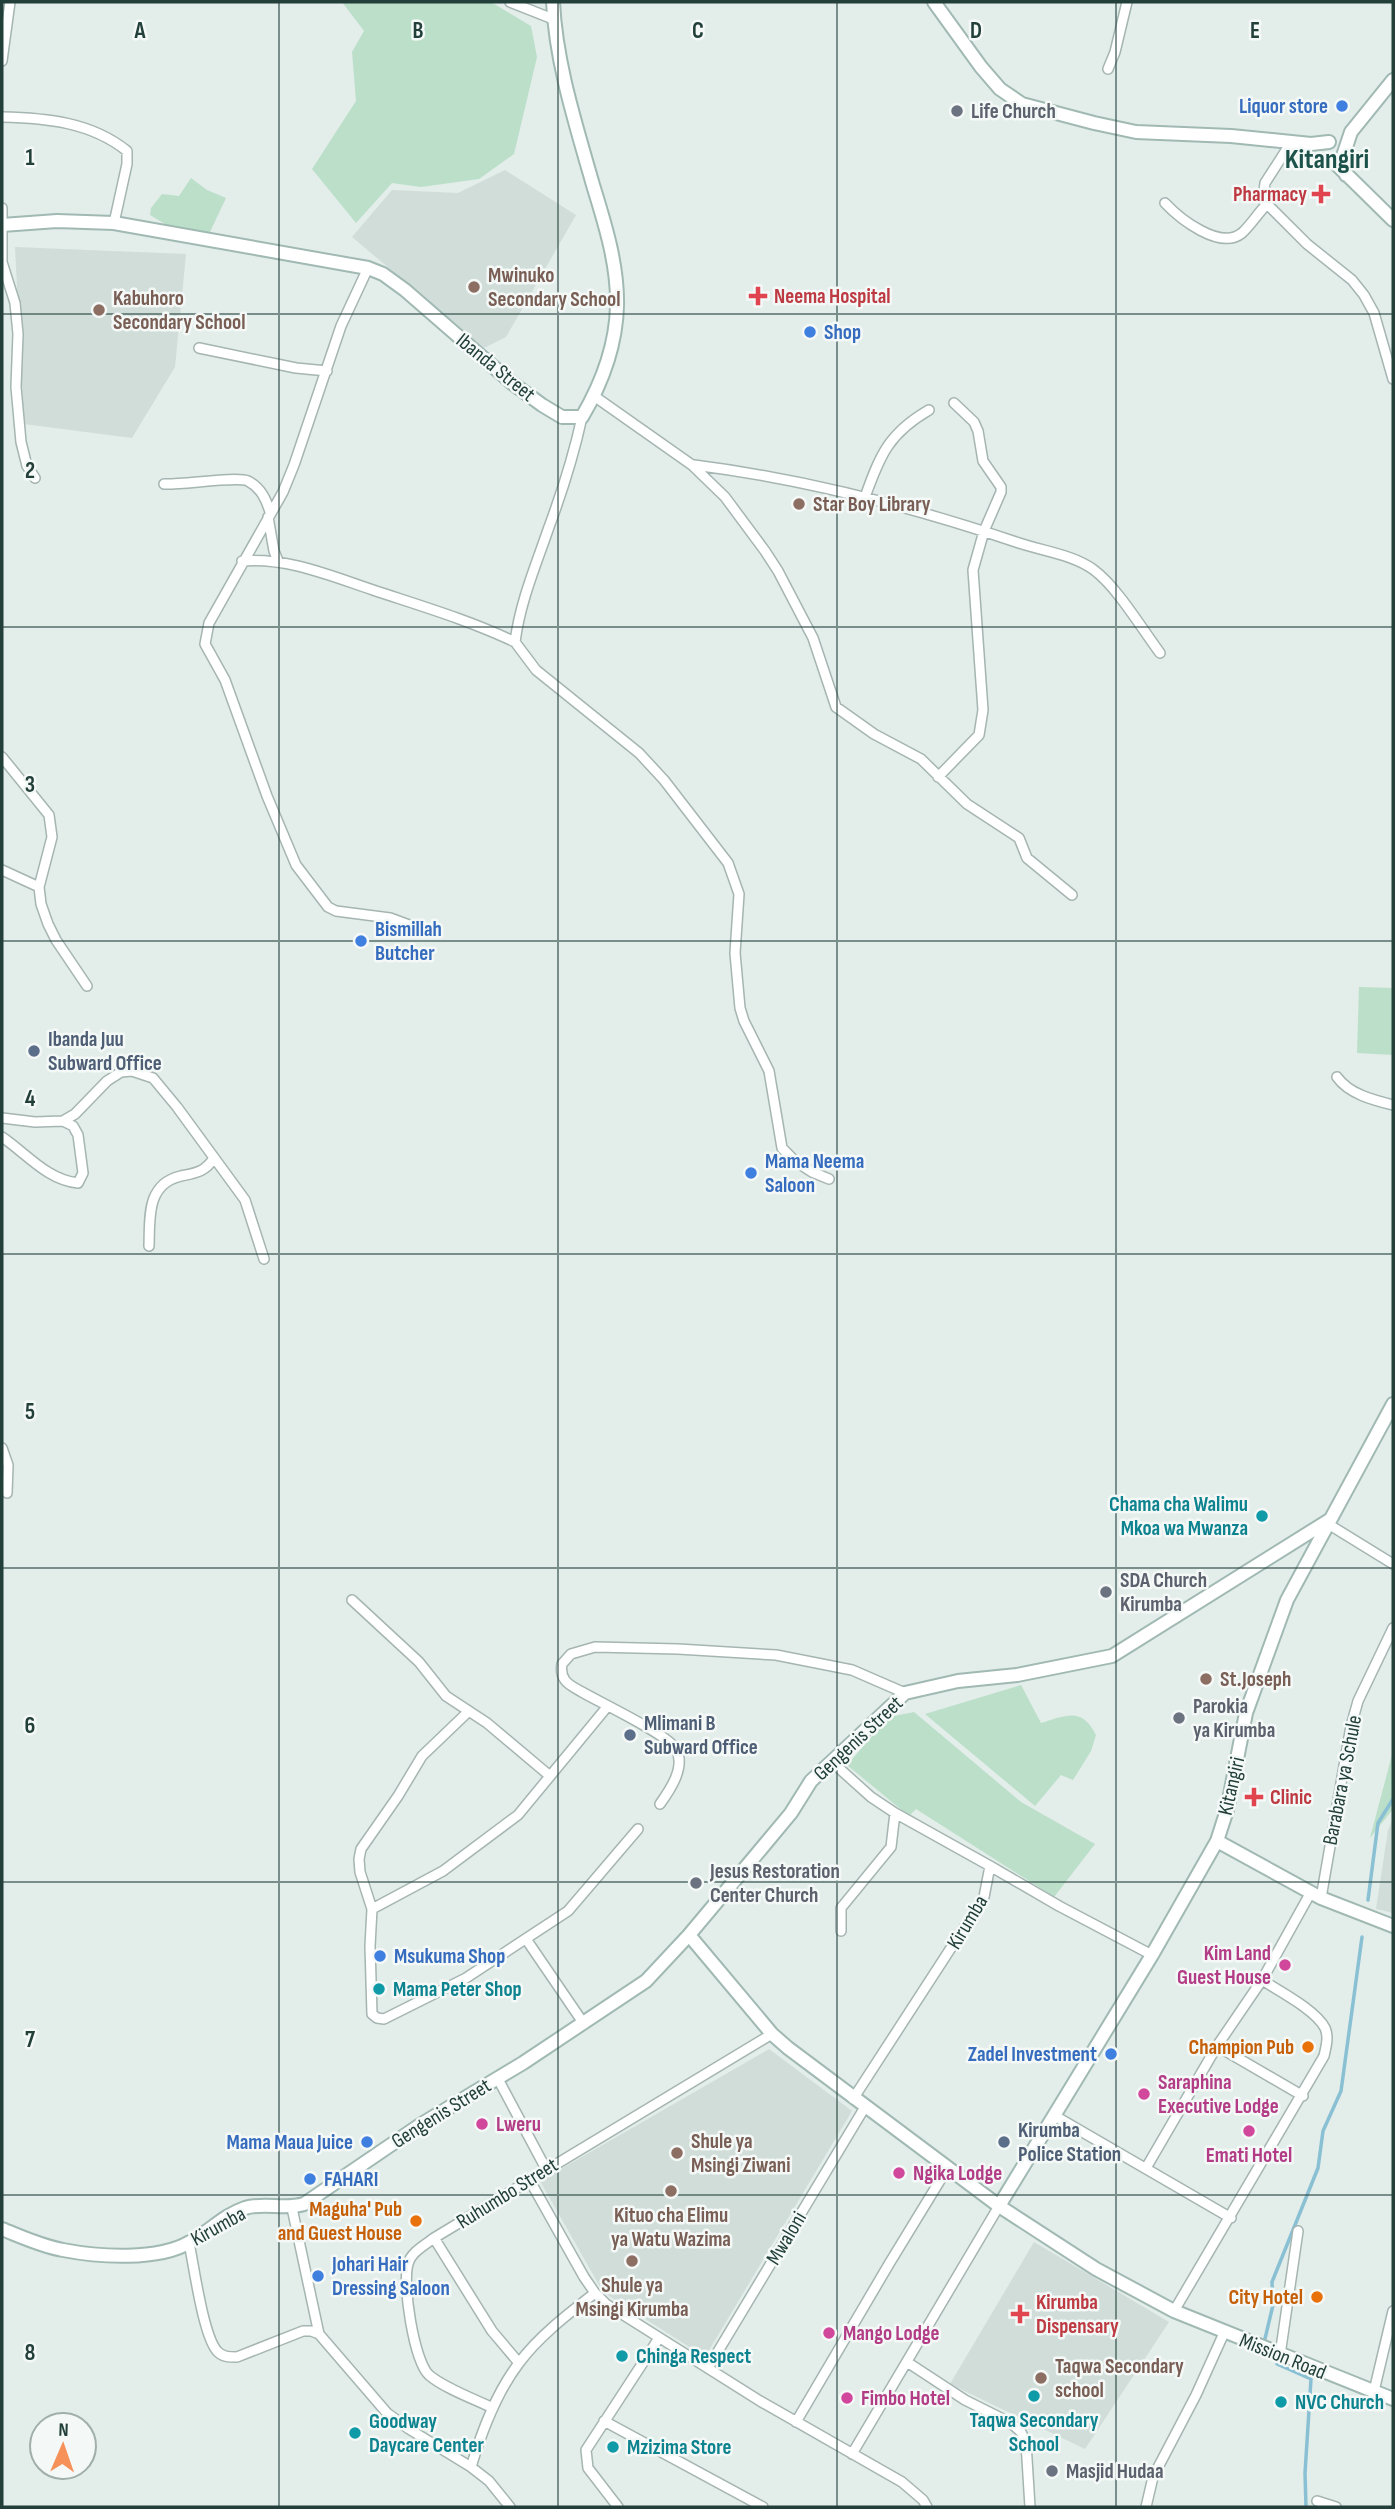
<svg xmlns="http://www.w3.org/2000/svg" width="1395" height="2509" viewBox="0 0 1395 2509" font-family="'Sofia Sans Condensed',sans-serif">
<style>
.built{fill:#d1ddd9}
.green{fill:#bbdfc9}
.lines{fill:none;stroke-linecap:round;stroke-linejoin:round}
.stream{stroke:#8ac0d3;stroke-width:3.5}
.street-casing{stroke:#a5b5b2;stroke-width:12}
.secondary-casing{stroke:#a1b9b3;stroke-width:16}
.street{stroke:#fff;stroke-width:9}
.secondary{stroke:#fff;stroke-width:12}
.grid{fill:none;stroke:#223f3a;stroke-width:2;stroke-opacity:0.55}
.shop-dot{fill:#3f7fe0;stroke:#f4f9f7;stroke-width:2.5}
.worship-dot{fill:#6b7280;stroke:#f4f9f7;stroke-width:2.5}
.health-dot{fill:#e0444e;stroke:#f4f9f7;stroke-width:2.5}
.education-dot{fill:#8d6e63;stroke:#f4f9f7;stroke-width:2.5}
.service-dot{fill:#5c6f8a;stroke:#f4f9f7;stroke-width:2.5}
.culture-dot{fill:#0f9aa8;stroke:#f4f9f7;stroke-width:2.5}
.hotel-dot{fill:#d1479c;stroke:#f4f9f7;stroke-width:2.5}
.food-dot{fill:#e8710a;stroke:#f4f9f7;stroke-width:2.5}
.labels{text-anchor:middle;stroke-width:5;stroke-linejoin:round;paint-order:stroke}
.shop-label{font-size:21px;font-weight:bold;fill:#366cbe;stroke:#f4f9f7;text-anchor:start}
.worship-label{font-size:21px;font-weight:bold;fill:#5b616d;stroke:#f4f9f7;text-anchor:start}
.health-label{font-size:21px;font-weight:bold;fill:#be3a42;stroke:#f4f9f7;text-anchor:start}
.education-label{font-size:21px;font-weight:bold;fill:#785e54;stroke:#f4f9f7;text-anchor:start}
.street-label{font-size:21px;fill:#223f3a;stroke:#f4f9f7}
.service-label{font-size:21px;font-weight:bold;fill:#4e5e75;stroke:#f4f9f7;text-anchor:start}
.culture-label{font-size:21px;font-weight:bold;fill:#0d838f;stroke:#f4f9f7;text-anchor:start}
.hotel-label{font-size:21px;font-weight:bold;fill:#b23c85;stroke:#f4f9f7;text-anchor:start}
.food-label{font-size:21px;font-weight:bold;fill:#c56008;stroke:#f4f9f7;text-anchor:end}
.district-label{font-size:28px;font-weight:bold;fill:#1d524b;stroke:#f4f9f7}
.grid-label{font-size:23px;text-anchor:middle;font-weight:bold;fill:#223f3a;stroke:#f4f9f7;stroke-width:5;stroke-linejoin:round;paint-order:stroke}
</style>
<rect width="100%" height="100%" fill="#e3edea"/>
<path class="built" d="M505 170 576 215 506 337 484 348 352 237 392 190 458 193Z
M15 247 186 254 175 367 132 438 24 424Z
M1393 1819V1913L1376 1909 1388 1830Z
M769 2049 852 2111 705 2357 603 2292 540 2181Z
M1034 2242 1169 2322 1085 2449 950 2384Z"/>
<path class="green" d="M342 2H491L531 26 537 57 514 154 479 179 421 187 392 183 356 223 312 169 356 101 352 52 364 31Z
M191 178 207 190 226 198 209 234 175 230 150 215 151 208 162 194 179 196Z
M1359 987 1393 988V1055L1357 1053Z
M1021 1685 1041 1723C1067 1715 1082 1707 1096 1735L1091 1751 1073 1780 1061 1775 1035 1806 925 1714Z
M914 1712 1021 1802 1095 1844 1054 1897 916 1809 909 1816 847 1765 889 1717Z
M1393 1751V1809L1370 1838Z"/>
<g class="lines">
<path class="stream" d="M1368 1900 1378 1823 1393 1799
M1264 2343 1273 2305 1272 2282 1318 2168 1323 2131 1341 2091 1362 1937
M1277 2364 1311 2379 1305 2473 1306 2507"/>
<g class="street-casing">
<path id="street" d="M510 2 553 19
M2 61 10 2
M1108 69 1115 52 1127 2
M2 117C46 118 91 122 127 151V164L114 223
M1292 141 1265 183 1263 200 1307 244 1352 280 1364 295 1374 313 1393 379
M1165 203C1179 218 1220 251 1242 233 1251 225 1258 213 1267 204
M2 208V262L15 303 18 334 16 387 21 442 27 466 35 478
M368 268 341 326 294 465 283 492 209 623 205 644 225 680 267 796 296 865 328 907 336 911 390 918 428 932
M199 348 296 368 327 371
M594 396 692 465 725 497 765 551 778 571 813 638 836 707 874 734 921 759 967 804 1019 838 1027 858 1072 895
M582 417C574 454 562 492 549 527 536 565 520 602 515 642L536 670 639 753 664 780 728 863 739 894 735 953 740 1008 744 1021 769 1071 782 1148 795 1161 812 1172 829 1179
M694 465C805 479 913 507 1019 543 1043 551 1074 555 1094 570 1117 587 1142 629 1160 653
M164 484C182 485 237 476 248 481 261 488 266 499 270 512
M865 497C880 455 889 433 929 410
M268 517 274 551 278 561
M242 561C287 557 331 576 373 590 421 606 469 620 515 642
M2 757 49 815 52 837 39 887 41 904 48 924 56 940 87 986
M938 777 979 735 983 710 973 570 984 531 1001 492V487L983 461 978 431 974 422 954 403
M2 870 39 887
M1337 1077C1349 1094 1373 1100 1393 1105
M2 1118 35 1122 63 1121 75 1114 107 1081 121 1072 132 1071 153 1078 177 1107 245 1200 264 1259
M2 1137C26 1153 47 1180 78 1183L83 1173 78 1135 73 1126 63 1121
M149 1246C150 1218 146 1184 181 1176 196 1173 205 1172 214 1158
M2 1448 8 1465 7 1493
M1328 1524 1393 1564
M352 1600 419 1662 446 1696 487 1723 550 1776
M469 1711 422 1756 398 1796 361 1849 359 1859 360 1872 372 1909 370 1946 372 2014 377 2018 384 2019 466 1978 568 1911 638 1829
M831 1761 871 1797 895 1813 990 1866 984 1897 853 2099
M660 1804C670 1790 686 1767 676 1749 667 1734 601 1703 582 1692 577 1689 568 1685 565 1680 561 1675 561 1670 562 1664L571 1654 595 1647 678 1649 776 1655 852 1670 905 1693
M990 1866 1059 1906 1152 1955
M1321 1898 1351 1726 1358 1701 1393 1628
M372 1909 443 1871 518 1815 607 1707
M841 1931V1908L891 1847 895 1813
M526 1939 584 2024
M1217 2046 1303 2096
M498 2079 546 2169
M1055 2116 1231 2218
M1146 2168 1217 2046 1262 1980 1311 1892
M529 2179 584 2277 595 2293 606 2304 760 2401 902 2482 923 2500 927 2507
M292 2208 319 2334 387 2413 409 2429 471 2467 489 2481 510 2507
M434 2238 492 2331 519 2363
M189 2243C194 2266 203 2335 217 2351 222 2357 229 2357 237 2357L303 2331H311L319 2334
M1174 2311 1324 2056C1326 2047 1329 2037 1325 2028 1316 2010 1279 1991 1262 1980
M1280 2355 1298 2231
M907 2362 965 2400 1011 2423 1021 2432 1026 2443 1030 2507
M708 2368 865 2107
M1374 2391 1393 2311
M493 2408C474 2399 444 2388 429 2375 414 2361 402 2284 408 2264 411 2252 425 2245 434 2238L772 2034
M604 2421 763 2507
M796 2422 889 2264 947 2169
M852 2454 999 2206
M471 2467C482 2431 496 2393 519 2363 539 2336 568 2314 595 2293
M1317 2501 1336 2507
M618 2507 588 2468 586 2450 659 2338
M1146 2507 1153 2477 1196 2395 1224 2333"/>
</g>
<g class="secondary-casing">
<path id="secondary" d="M934 2 981 67 1000 89 1022 104 1094 123 1136 132 1231 136 1311 144 1329 142
M1332 160 1393 220
M1346 175 1343 156 1351 132 1393 80
M2 225 57 221 114 223 368 268 383 274 405 290 512 383 542 405 562 417H582C602 383 616 347 617 306 618 265 605 224 593 185 576 125 556 64 553 2
M1217 1841 1321 1898 1393 1926
M689 1935 772 2034 788 2048 999 2206 1096 2269 1174 2311 1393 2399
M999 2206 1152 1955 1217 1841 1227 1810 1246 1713 1287 1600 1393 1404
M2 2229C22 2237 41 2246 63 2250 99 2257 158 2261 190 2242 209 2232 224 2215 245 2208 265 2202 284 2210 304 2204L420 2125 523 2063 646 1981 689 1935 766 1843 791 1813 811 1781 905 1693 958 1681 1017 1675 1112 1656 1331 1519"/>
</g>
<use href="#street" class="street"/>
<use href="#secondary" class="secondary"/>
</g>
<path class="grid" d="M279 2V2507M558 2V2507M837 2V2507M1116 2V2507M2 314H1393M2 627H1393M2 941H1393M2 1254H1393M2 1568H1393M2 1882H1393M2 2195H1393"/>
<g class="shop-dot">
<circle cx="1342" cy="106" r="7"/>
<circle cx="810" cy="332" r="7"/>
<circle cx="361" cy="941" r="7"/>
<circle cx="751" cy="1173" r="7"/>
<circle cx="380" cy="1956" r="7"/>
<circle cx="1111" cy="2054" r="7"/>
<circle cx="367" cy="2142" r="7"/>
<circle cx="310" cy="2179" r="7"/>
<circle cx="318" cy="2276" r="7"/>
</g>
<g class="worship-dot">
<circle cx="957" cy="111" r="7"/>
<circle cx="1106" cy="1592" r="7"/>
<circle cx="1179" cy="1718" r="7"/>
<circle cx="696" cy="1883" r="7"/>
<circle cx="1052" cy="2471" r="7"/>
</g>
<g class="health-dot">
<path d="M1317.5 183.5h7v7h7v7h-7v7h-7v-7h-7v-7h7z"/>
<path d="M754.5 285.5h7v7h7v7h-7v7h-7v-7h-7v-7h7z"/>
<path d="M1250.5 1786.5h7v7h7v7h-7v7h-7v-7h-7v-7h7z"/>
<path d="M1016.5 2303.5h7v7h7v7h-7v7h-7v-7h-7v-7h7z"/>
</g>
<g class="education-dot">
<circle cx="474" cy="287" r="7"/>
<circle cx="99" cy="310" r="7"/>
<circle cx="799" cy="504" r="7"/>
<circle cx="1206" cy="1679" r="7"/>
<circle cx="677" cy="2153" r="7"/>
<circle cx="671" cy="2191" r="7"/>
<circle cx="632" cy="2261" r="7"/>
<circle cx="1041" cy="2378" r="7"/>
</g>
<g class="service-dot">
<circle cx="34" cy="1051" r="7"/>
<circle cx="630" cy="1735" r="7"/>
<circle cx="1004" cy="2142" r="7"/>
</g>
<g class="culture-dot">
<circle cx="1262" cy="1516" r="7"/>
<circle cx="379" cy="1989" r="7"/>
<circle cx="622" cy="2356" r="7"/>
<circle cx="1034" cy="2396" r="7"/>
<circle cx="1281" cy="2402" r="7"/>
<circle cx="355" cy="2433" r="7"/>
<circle cx="613" cy="2447" r="7"/>
</g>
<g class="hotel-dot">
<circle cx="1285" cy="1965" r="7"/>
<circle cx="1144" cy="2094" r="7"/>
<circle cx="482" cy="2124" r="7"/>
<circle cx="1249" cy="2131" r="7"/>
<circle cx="899" cy="2173" r="7"/>
<circle cx="829" cy="2333" r="7"/>
<circle cx="847" cy="2398" r="7"/>
</g>
<g class="food-dot">
<circle cx="1308" cy="2047" r="7"/>
<circle cx="416" cy="2221" r="7"/>
<circle cx="1317" cy="2297" r="7"/>
</g>
<g class="labels">
<g class="shop-label">
<text x="1328" y="113" text-anchor="end">Liquor store</text>
<text x="824" y="339">Shop</text>
<text x="375" y="936">Bismillah<tspan x="375" dy="24">Butcher</tspan></text>
<text x="765" y="1168">Mama Neema<tspan x="765" dy="24">Saloon</tspan></text>
<text x="394" y="1963">Msukuma Shop</text>
<text x="1097" y="2061" text-anchor="end">Zadel Investment</text>
<text x="353" y="2149" text-anchor="end">Mama Maua Juice</text>
<text x="324" y="2186">FAHARI</text>
<text x="332" y="2271">Johari Hair<tspan x="332" dy="24">Dressing Saloon</tspan></text>
</g>
<g class="worship-label">
<text x="971" y="118">Life Church</text>
<text x="1120" y="1587">SDA Church<tspan x="1120" dy="24">Kirumba</tspan></text>
<text x="1193" y="1713">Parokia<tspan x="1193" dy="24">ya Kirumba</tspan></text>
<text x="710" y="1878">Jesus Restoration<tspan x="710" dy="24">Center Church</tspan></text>
<text x="1066" y="2478">Masjid Hudaa</text>
</g>
<g class="health-label">
<text x="1307" y="201" text-anchor="end">Pharmacy</text>
<text x="774" y="303">Neema Hospital</text>
<text x="1270" y="1804">Clinic</text>
<text x="1036" y="2309">Kirumba<tspan x="1036" dy="24">Dispensary</tspan></text>
</g>
<g class="education-label">
<text x="488" y="282">Mwinuko<tspan x="488" dy="24">Secondary School</tspan></text>
<text x="113" y="305">Kabuhoro<tspan x="113" dy="24">Secondary School</tspan></text>
<text x="813" y="511">Star Boy Library</text>
<text x="1220" y="1686">St.Joseph</text>
<text x="691" y="2148">Shule ya<tspan x="691" dy="24">Msingi Ziwani</tspan></text>
<text x="671" y="2222" text-anchor="middle">Kituo cha Elimu<tspan x="671" dy="24">ya Watu Wazima</tspan></text>
<text x="632" y="2292" text-anchor="middle">Shule ya<tspan x="632" dy="24">Msingi Kirumba</tspan></text>
<text x="1055" y="2373">Taqwa Secondary<tspan x="1055" dy="24">school</tspan></text>
</g>
<g class="street-label">
<text transform="translate(496 367) rotate(39)" y="7">Ibanda Street</text>
<text transform="translate(858 1738) rotate(-43)" y="7">Gengenis Street</text>
<text transform="translate(1342 1780) rotate(-79)" y="7">Barabara ya Schule</text>
<text transform="translate(1231 1786) rotate(-77)" y="7">Kitangiri</text>
<text transform="translate(967 1922) rotate(-59)" y="7">Kirumba</text>
<text transform="translate(441 2113) rotate(-32)" y="7">Gengenis Street</text>
<text transform="translate(507 2193) rotate(-32)" y="7">Ruhumbo Street</text>
<text transform="translate(218 2226) rotate(-29)" y="7">Kirumba</text>
<text transform="translate(786 2238) rotate(-59)" y="7">Mwaloni</text>
<text transform="translate(1283 2356) rotate(22)" y="7">Mission Road</text>
</g>
<g class="service-label">
<text x="48" y="1046">Ibanda Juu<tspan x="48" dy="24">Subward Office</tspan></text>
<text x="644" y="1730">Mlimani B<tspan x="644" dy="24">Subward Office</tspan></text>
<text x="1018" y="2137">Kirumba<tspan x="1018" dy="24">Police Station</tspan></text>
</g>
<g class="culture-label">
<text x="1248" y="1511" text-anchor="end">Chama cha Walimu<tspan x="1248" dy="24">Mkoa wa Mwanza</tspan></text>
<text x="393" y="1996">Mama Peter Shop</text>
<text x="636" y="2363">Chinga Respect</text>
<text x="1295" y="2409">NVC Church</text>
<text x="1034" y="2427" text-anchor="middle">Taqwa Secondary<tspan x="1034" dy="24">School</tspan></text>
<text x="369" y="2428">Goodway<tspan x="369" dy="24">Daycare Center</tspan></text>
<text x="627" y="2454">Mzizima Store</text>
</g>
<g class="hotel-label">
<text x="1271" y="1960" text-anchor="end">Kim Land<tspan x="1271" dy="24">Guest House</tspan></text>
<text x="1158" y="2089">Saraphina<tspan x="1158" dy="24">Executive Lodge</tspan></text>
<text x="496" y="2131">Lweru</text>
<text x="1249" y="2162" text-anchor="middle">Emati Hotel</text>
<text x="913" y="2180">Ngika Lodge</text>
<text x="843" y="2340">Mango Lodge</text>
<text x="861" y="2405">Fimbo Hotel</text>
</g>
<g class="food-label">
<text x="1294" y="2054">Champion Pub</text>
<text x="402" y="2216">Maguha' Pub<tspan x="402" dy="24">and Guest House</tspan></text>
<text x="1303" y="2304">City Hotel</text>
</g>
<g class="district-label">
<text x="1327" y="168">Kitangiri</text>
</g>
</g>
<g class="grid-label">
<text x="140" y="38">A</text>
<text x="418" y="38">B</text>
<text x="698" y="38">C</text>
<text x="976" y="38">D</text>
<text x="1255" y="38">E</text>
<text x="30" y="165">1</text>
<text x="30" y="478">2</text>
<text x="30" y="792">3</text>
<text x="30" y="1106">4</text>
<text x="30" y="1419">5</text>
<text x="30" y="1733">6</text>
<text x="30" y="2047">7</text>
<text x="30" y="2360">8</text>
</g>
<rect width="1395" height="2509" fill="none" stroke="#223f3a" stroke-width="7"/>
<g transform="translate(63 2446) rotate(2)"><circle r="33" fill="#f4f9f7" stroke="#a0afab" stroke-width="2"/>
<path d="M0-5L12 26L0 18L-12 26Z" fill="#f59159"/>
<text y="-10" font-size="19" font-weight="bold" text-anchor="middle" fill="#223f3a">N</text>
</g>
</svg>
